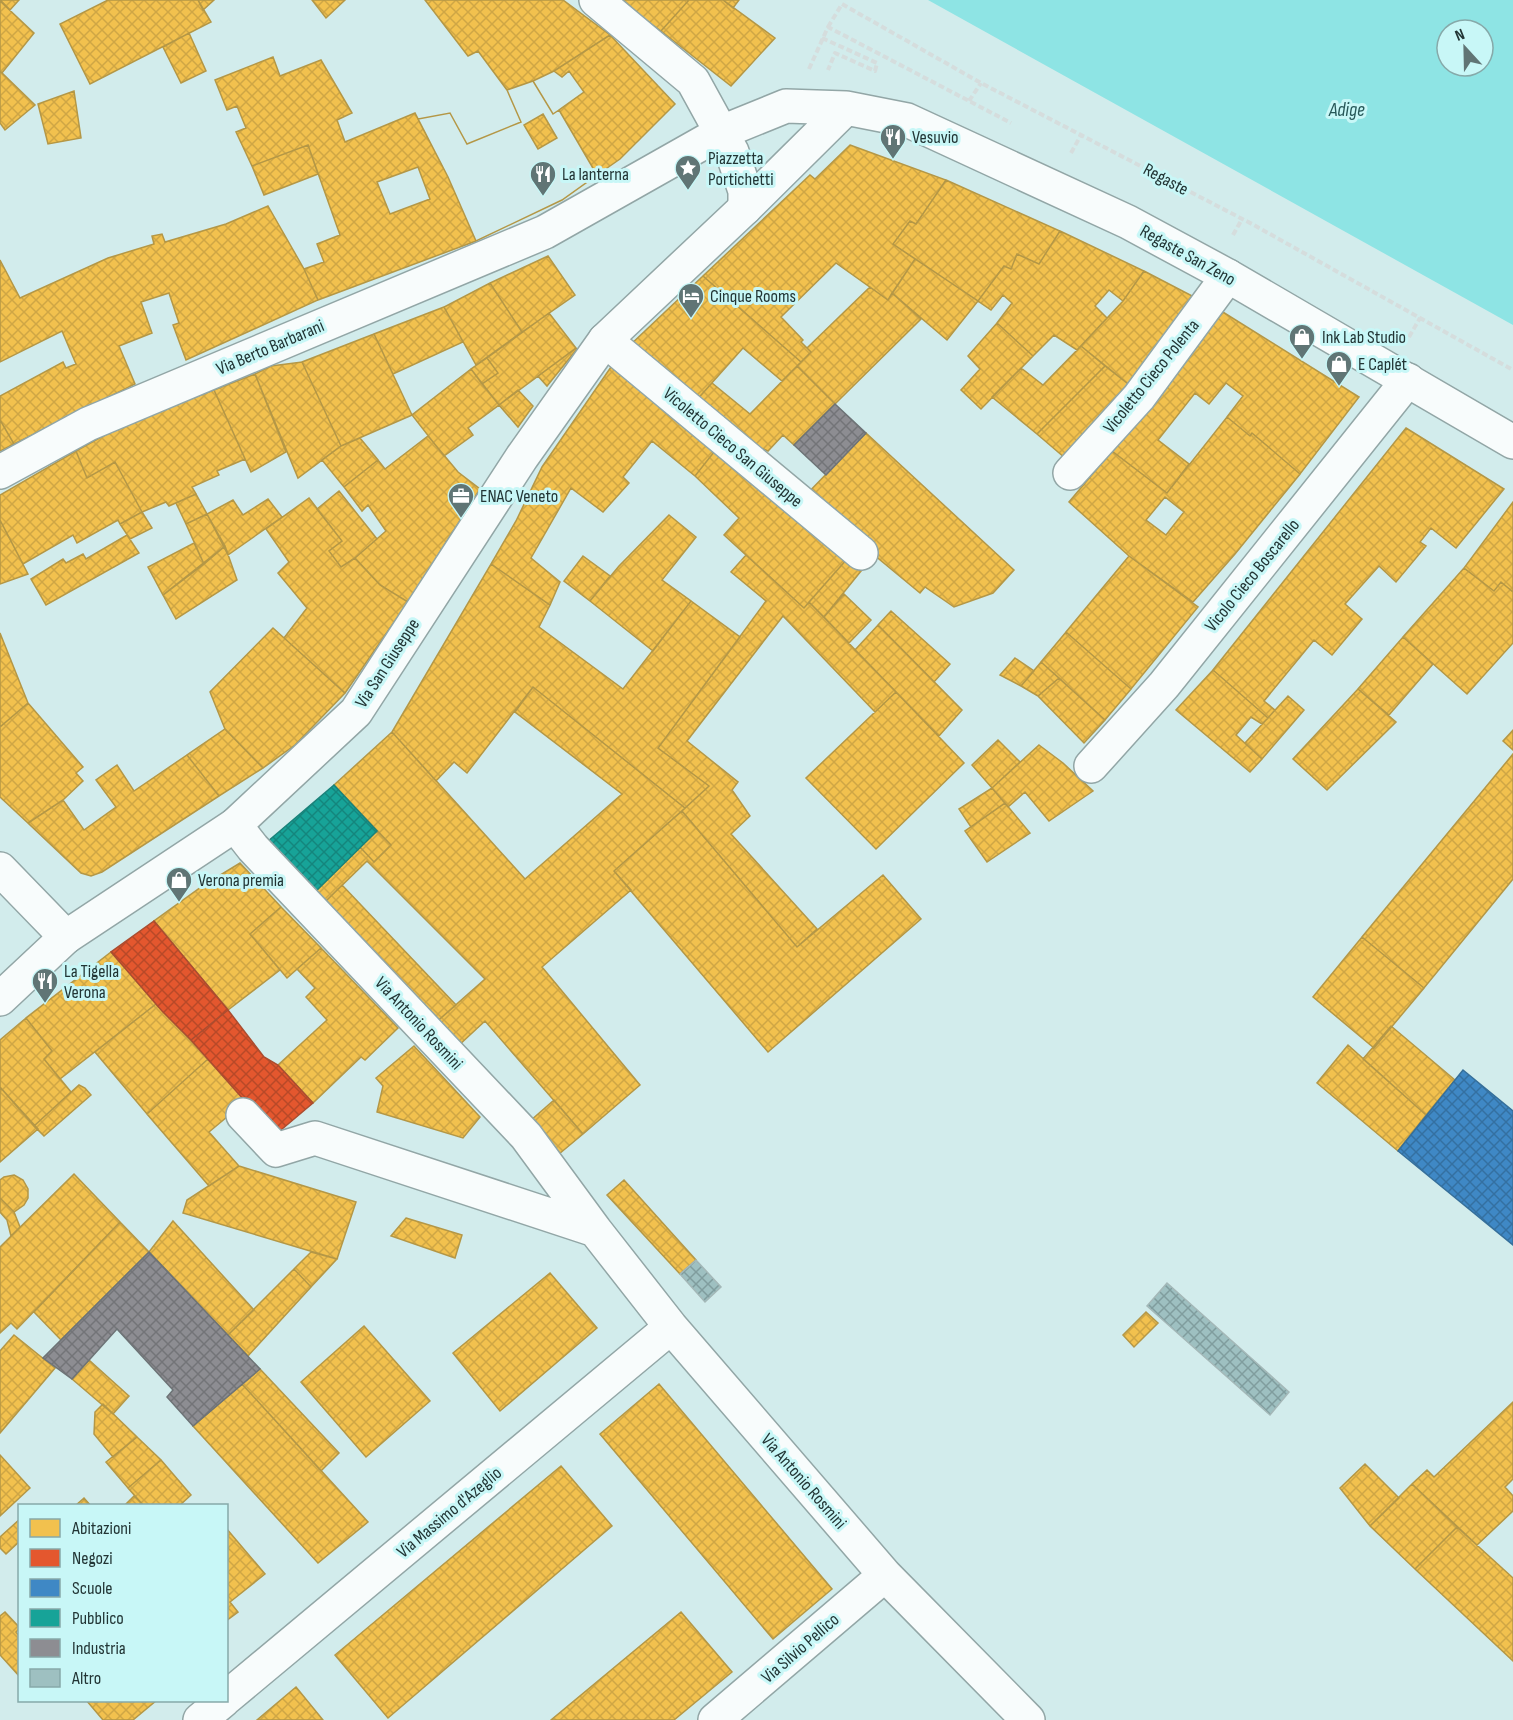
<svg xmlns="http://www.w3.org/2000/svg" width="1513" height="1720" viewBox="0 0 1513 1720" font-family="'Sofia Sans Condensed',sans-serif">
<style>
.water{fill:#8ee4e4;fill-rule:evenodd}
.homes{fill:url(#homes-cross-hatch);stroke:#b49746;stroke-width:1.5;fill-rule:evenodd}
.shops{fill:url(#shops-cross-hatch);stroke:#aa4d30;stroke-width:1.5}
.schools{fill:url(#schools-cross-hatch);stroke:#366f9a;stroke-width:1.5}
.public{fill:url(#public-cross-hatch);stroke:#1a827a;stroke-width:1.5}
.industry{fill:url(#industry-cross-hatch);stroke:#6d7376;stroke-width:1.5}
.building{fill:url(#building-cross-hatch);stroke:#a4b8b8;stroke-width:1.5}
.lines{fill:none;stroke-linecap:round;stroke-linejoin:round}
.minor-casing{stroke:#92a6a6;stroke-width:36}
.tertiary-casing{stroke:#92a6a6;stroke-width:36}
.path{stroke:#d5dddd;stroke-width:4;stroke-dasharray:6 3;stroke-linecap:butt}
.minor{stroke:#f8fcfc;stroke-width:33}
.tertiary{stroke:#f8fcfc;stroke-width:33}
.labels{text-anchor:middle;stroke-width:6;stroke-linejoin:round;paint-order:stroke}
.poi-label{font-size:18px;fill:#223535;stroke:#c8f7f7;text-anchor:start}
.street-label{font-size:18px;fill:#223535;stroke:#c8f7f7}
.water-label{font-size:20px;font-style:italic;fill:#275859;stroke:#c8f7f7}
</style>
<defs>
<pattern id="homes-cross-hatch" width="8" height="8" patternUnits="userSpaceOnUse" patternTransform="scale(1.5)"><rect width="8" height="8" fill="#f2c14e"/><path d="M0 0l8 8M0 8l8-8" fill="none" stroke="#cfa645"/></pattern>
<pattern id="shops-cross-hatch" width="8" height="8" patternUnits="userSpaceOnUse" patternTransform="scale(1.5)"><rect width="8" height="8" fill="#e4572e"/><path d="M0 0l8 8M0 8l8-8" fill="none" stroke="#b84928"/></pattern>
<pattern id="schools-cross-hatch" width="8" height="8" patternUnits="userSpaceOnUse" patternTransform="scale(1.5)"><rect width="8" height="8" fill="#3f88c5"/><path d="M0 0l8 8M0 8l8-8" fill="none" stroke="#3470a1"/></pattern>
<pattern id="public-cross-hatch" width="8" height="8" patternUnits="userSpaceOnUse" patternTransform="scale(1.5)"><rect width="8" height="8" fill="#17a398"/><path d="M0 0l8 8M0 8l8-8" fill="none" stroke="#14867d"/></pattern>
<pattern id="industry-cross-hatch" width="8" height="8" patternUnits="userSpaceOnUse" patternTransform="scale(1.5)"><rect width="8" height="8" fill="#8d8d92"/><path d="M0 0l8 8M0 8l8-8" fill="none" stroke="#737478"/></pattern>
<pattern id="building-cross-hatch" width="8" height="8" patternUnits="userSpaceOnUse" patternTransform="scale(1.5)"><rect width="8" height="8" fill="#9ec0c1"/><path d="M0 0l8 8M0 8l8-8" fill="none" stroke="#809d9e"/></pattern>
</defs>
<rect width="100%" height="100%" fill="#d2ecec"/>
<path class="water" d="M928 0H1513V325ZM1447 30H1483V66H1447Z"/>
<path class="homes" d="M0 0H19L10 10Z
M108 0H198L211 22 90 84 60 24Z
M198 0H214L203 10Z
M312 0H345L326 18Z
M425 0H563L610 35 554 71 533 81 507 90 478 51 468 56Z
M618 0H689L661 31Z
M689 0H723L775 38 731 86 661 31Z
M723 0H739L733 8Z
M0 1 34 33 2 73 0 71Z
M189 33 206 71 181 83 163 47Z
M610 35 675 104 620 159 597 175 559 110 584 92 569 71 562 77 554 71Z
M273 57 280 76 321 60 352 113 337 120 345 142 415 113 448 177 476 241 318 300 304 269 324 262 317 244 340 235 308 145 252 166 236 132 246 128 237 106 227 110 215 80ZM418 167 430 199 390 214 377 182Z
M0 71 35 105 5 130 0 123Z
M533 81 553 114 559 110 597 175 562 200 476 241 448 177 418 119 450 113 467 144 521 122 507 90ZM543 114 557 138 538 149 524 125Z
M533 81 553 114 559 110 597 175 562 200 476 241 448 177 418 119 450 113 467 144 521 122 507 90Z
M74 91 81 138 48 144 38 104Z
M308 145 318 174 264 195 252 166Z
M850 145 946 180 916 224 910 221 893 244 915 259 888 300 836 263 781 317 803 340 801 342 811 352 801 362 703 276 810 175 815 179Z
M946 180 1060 231 1039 264 1017 254 1011 269 1004 266 978 301 893 244 910 221 916 224Z
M268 206 304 269 318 300 186 360 173 325 179 323 169 293 141 302 152 333 119 346 135 384 14 444 0 420V396L63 362 66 368 76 364 62 331 0 362V260L20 298 108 258 154 244 152 236 162 234 165 242 226 224Z
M1060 231 1144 271 1123 301 1109 290 1095 306 1107 318 1077 350 1054 335 1033 356 997 323 1012 303 1003 295 991 310 978 301 1004 266 1011 269 1017 254 1039 264Z
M548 256 575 295 522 332 490 283Z
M915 259 978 301 947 340 892 293Z
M1144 271 1198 299 1132 387 1081 346 1123 301Z
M703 276 801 362 782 381 743 348 694 403 626 349Z
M490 283 522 332 476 365 444 307Z
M870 287 888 300 892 293 921 319 835 404 797 366 811 352 807 348Z
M444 307 463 342 393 374 374 334Z
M1218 309 1359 397 1300 474 1252 433 1250 436 1227 417 1243 396 1226 383 1209 404 1195 393 1158 440 1189 464 1167 493 1112 451Z
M549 313 576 348 499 405 482 384 498 373 487 358Z
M997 323 1033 356 981 409 961 390 980 369 968 356Z
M374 334 412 415 341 446 302 362Z
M1081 346 1105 366 1037 434 992 397 1021 368 1043 385Z
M576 348 577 349 547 386 538 376Z
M487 358 498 373 482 384 471 369Z
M302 362 341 446 298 478 255 374 271 366Z
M613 364 718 447 695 476 652 441 623 477 629 483 603 512 571 488 531 558 560 582 550 605 491 564 516 521 542 467Z
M797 366 835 404 794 445 783 435 768 451 731 435 694 403 712 383 750 414Z
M1105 366 1132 387 1065 458 1037 434Z
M471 369 499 405 468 428 473 435 444 456 412 415Z
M255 374 286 452 251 472 214 390Z
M214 390 245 459 217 471 219 475 192 487 196 494 169 506 166 502 142 512 115 462 87 478 76 451 103 436 156 412Z
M518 390 533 406 518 427 499 405Z
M1227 417 1250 436 1252 433 1300 474 1235 554 1193 602 1129 556 1069 502 1112 451 1167 493ZM1165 497 1184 512 1166 535 1146 520Z
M0 420 14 444 0 451Z
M1406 428 1504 489 1456 548 1431 528 1420 542 1426 546 1396 582 1379 566 1345 604 1362 619 1332 655 1314 640 1264 701 1275 710 1268 718 1213 670Z
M866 433 1014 570 993 593 954 607 925 587 920 593 804 497Z
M428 436 458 472 480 489 408 602 380 585 355 558 386 531 368 505 362 511 344 487 378 460 385 469Z
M360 438 378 460 344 487 322 460 341 446Z
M718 447 847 559 804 608 724 535 739 518 695 476Z
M76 451 87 478 115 462 142 512 120 524 118 520 77 543 73 535 23 564 0 520V495Z
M339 491 377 539 355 558 341 567 329 551 342 541 317 509Z
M196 494 207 514 186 524 176 503Z
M309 498 342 541 329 551 341 567 355 558 380 585 408 602 345 693 284 638 307 608 278 573 289 562 266 529Z
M268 499 282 517 228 555 207 514 233 500 243 515Z
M1513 502V592L1501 582 1494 591 1464 568Z
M142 512 152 528 130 539 120 524Z
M207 514 225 546 204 564 186 524Z
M669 515 696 537 662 580 691 601 653 651 590 601 619 566Z
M0 520 28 574 0 584Z
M127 535 139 553 46 605 31 579 63 559 66 563 83 554 86 559Z
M194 543 204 564 163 595 148 567Z
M225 546 237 580 176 619 163 595Z
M746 555 804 608 809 602 896 692 875 712 783 616 687 741 738 782 732 790 750 816 731 834 817 929 797 947 682 811 709 786 658 748 766 601 731 572Z
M583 556 610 576 590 601 564 581Z
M1129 556 1198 607 1131 689 1066 632Z
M847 559 861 571 824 617 809 602Z
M491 564 550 605 539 627 623 689 691 601 740 637 658 748 709 786 685 808 533 687 467 773 454 762 436 781 392 732Z
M1464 568 1494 591 1501 582 1513 592V643L1467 694 1403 637Z
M844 594 871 620 849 643 824 617Z
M891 611 950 664 934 682 878 625Z
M878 625 962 710 939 736 855 650Z
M273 628 345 693 295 745 263 768 225 729 210 692Z
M1066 632 1131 689 1105 720 1041 662Z
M0 633 28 703 0 727Z
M1403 637 1433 664 1389 715 1358 689Z
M1015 658 1034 671 1021 686 1000 675Z
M1041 662 1059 678 1038 696 1021 686Z
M1213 670 1268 718 1262 724 1251 717 1236 735 1262 759 1250 772 1176 710Z
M1059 678 1105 720 1084 743 1038 696Z
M533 687 685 808 614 871 631 890 542 967 640 1085 583 1134 485 1021 457 1047 433 1025 485 979 367 861 322 905 313 894 360 847 374 862 391 845 334 785 392 732 525 879 622 794 515 712Z
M1358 689 1396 722 1327 790 1293 759Z
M896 692 964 763 876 849 806 778Z
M1288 696 1304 710 1262 759 1245 743Z
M28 703 83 767 76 773 83 781 63 800 28 823 0 797V727Z
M225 729 263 768 219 796 187 755Z
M1513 730V750L1503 741Z
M998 740 1020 762 992 788 972 765Z
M1039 745 1063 763 1093 791 1049 821 1025 792 1008 807 992 788Z
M1513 754V879L1424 988 1362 937Z
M187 755 219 796 102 872 91 876 81 873 28 823 63 800 84 830 116 807 96 780 117 765 134 791Z
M992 788 1005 803 971 827 959 809Z
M1005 803 1030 833 987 862 965 831Z
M682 811 797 947 883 875 921 919 768 1052 614 871Z
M377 831 391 845 374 862 360 847Z
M240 863 281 907 250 934 280 970 228 1010 154 921 204 885Z
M342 885 456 1005 434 1024 322 905Z
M281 907 321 948 287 978 250 934Z
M1362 937 1424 988 1374 1048 1313 997Z
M321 948 398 1028 365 1060 361 1057 313 1103 278 1065 327 1020 306 997 315 988 297 969Z
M111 952 156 1004 60 1079 44 1059 52 1051 26 1018Z
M156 1004 208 1059 147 1114 95 1052Z
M26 1018 52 1051 44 1059 71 1092 34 1126 0 1087V1040Z
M1391 1026 1455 1080 1426 1115 1363 1059Z
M1348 1045 1426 1115 1398 1151 1317 1083Z
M414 1046 480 1117 463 1138 377 1112 383 1086 376 1078Z
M208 1059 246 1101 209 1132 239 1166 209 1186 147 1114Z
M79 1085 85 1088 91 1095 44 1136 34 1126Z
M0 1087 38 1129 0 1162Z
M554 1100 583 1134 559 1154 530 1121Z
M239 1166 356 1202 337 1259 183 1213 187 1200Z
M74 1174 120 1222 17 1329 11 1323 0 1333V1247Z
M14 1175 23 1180 28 1189V1198L24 1205 14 1212 0 1198V1180L4 1177Z
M624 1180 696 1260 680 1274 607 1195Z
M0 1198 14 1212 20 1227 11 1236 7 1220 0 1212Z
M406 1218 462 1235 455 1258 391 1236Z
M173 1221 254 1310 228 1335 149 1252Z
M120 1222 149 1252 61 1340 34 1312Z
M311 1252 337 1259 311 1287 294 1269Z
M294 1269 311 1287 248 1356 228 1335Z
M550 1273 597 1328 500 1411 453 1353Z
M1146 1312 1158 1323 1134 1347 1123 1335Z
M364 1326 430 1401 366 1457 301 1382Z
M14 1335 55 1368 0 1433V1351Z
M89 1360 129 1396 113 1414 72 1379Z
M260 1369 339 1453 321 1471 242 1384Z
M242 1384 368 1522 318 1563 193 1426Z
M659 1384 832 1589 773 1639 600 1434Z
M1513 1402V1479L1505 1487 1513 1496V1511L1477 1545 1412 1484 1427 1470 1434 1477Z
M103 1404 137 1437 113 1457 94 1434 95 1412Z
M137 1437 161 1460 128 1488 106 1462Z
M0 1455 30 1488 0 1516Z
M161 1460 191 1495 179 1506H144L128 1488Z
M1365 1464 1399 1498 1370 1526 1340 1488Z
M561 1466 612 1526 388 1718 335 1655Z
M1412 1484 1457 1527 1415 1569 1370 1526Z
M134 1496 144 1506H124Z
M84 1498 91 1506H75Z
M20 1519V1541L6 1554 0 1548V1537Z
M1457 1527 1513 1578V1661L1415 1569Z
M226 1528 265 1574 230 1602 238 1612 226 1621Z
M5 1612 20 1628 16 1632 20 1637V1677L0 1655V1616Z
M681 1612 732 1672 674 1720H551Z
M296 1687 323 1720H257Z
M86 1700H157L133 1720H103Z"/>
<path class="shops" d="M154 921 228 1010 191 1040 162 1011 111 952Z
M228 1010 264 1057 278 1065 313 1103 275 1135 191 1040Z"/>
<path class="schools" d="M1463 1070 1513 1111V1245L1398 1151Z"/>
<path class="public" d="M334 785 377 831 313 894 267 842Z"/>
<path class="industry" d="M835 404 866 433 826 475 794 445Z
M149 1252 260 1369 193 1426 167 1397 173 1390 117 1329 72 1379 43 1358Z"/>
<path class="building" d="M696 1260 721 1287 705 1302 680 1274Z
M1167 1283 1289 1392 1270 1415 1147 1306Z"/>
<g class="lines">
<g class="minor-casing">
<path id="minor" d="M596 0 693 81 732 152 745 191V208
M605 340 861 553
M1070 473 1139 397 1228 276
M1091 766 1164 685 1408 380
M235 825 253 848 526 1136 595 1230 671 1327 885 1575 1028 1720
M0 999 66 937
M243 1115 276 1150 315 1138 595 1230
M226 1698 671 1327
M200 1720 224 1700
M715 1720 885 1575"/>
</g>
<g class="tertiary-casing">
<path id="tertiary" d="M0 472 88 424 545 232 722 132 786 106 846 108 907 120 1128 222 1228 276 1513 442
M0 869 66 937 235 825 356 712 522 457 605 340 745 208 846 108"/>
</g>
<path class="path" d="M828 27 842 4 981 83 1252 224 1513 370
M822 38 877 63 875 71 835 53 828 70
M809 69 828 27 1011 123
M969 101 981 83
M1071 153 1081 135
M1233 235 1242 219
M1409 337 1420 318"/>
<use href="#minor" class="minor"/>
<use href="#tertiary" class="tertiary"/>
</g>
<defs>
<g id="restaurant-pin" transform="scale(1.35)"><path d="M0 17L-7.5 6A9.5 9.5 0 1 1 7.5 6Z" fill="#607575" stroke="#c8f7f7"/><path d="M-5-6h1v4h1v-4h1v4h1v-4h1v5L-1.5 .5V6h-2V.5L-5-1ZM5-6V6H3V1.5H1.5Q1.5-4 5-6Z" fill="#fff"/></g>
<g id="sight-pin" transform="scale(1.35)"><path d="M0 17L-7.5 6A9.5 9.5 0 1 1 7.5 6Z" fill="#607575" stroke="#c8f7f7"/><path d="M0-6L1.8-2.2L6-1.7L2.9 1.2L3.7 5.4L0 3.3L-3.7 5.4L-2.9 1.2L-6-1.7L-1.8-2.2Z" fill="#fff"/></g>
<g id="hotel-pin" transform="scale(1.35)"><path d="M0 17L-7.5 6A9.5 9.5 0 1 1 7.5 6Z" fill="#607575" stroke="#c8f7f7"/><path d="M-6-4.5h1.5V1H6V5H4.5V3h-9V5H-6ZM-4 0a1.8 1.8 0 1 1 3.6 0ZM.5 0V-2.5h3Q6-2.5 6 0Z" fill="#fff"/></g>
<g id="shop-pin" transform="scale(1.35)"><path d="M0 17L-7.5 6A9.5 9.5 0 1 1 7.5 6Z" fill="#607575" stroke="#c8f7f7"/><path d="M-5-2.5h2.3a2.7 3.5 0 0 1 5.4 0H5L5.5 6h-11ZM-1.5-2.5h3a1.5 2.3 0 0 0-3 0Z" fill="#fff"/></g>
<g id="office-pin" transform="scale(1.35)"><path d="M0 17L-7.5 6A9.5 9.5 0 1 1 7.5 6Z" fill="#607575" stroke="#c8f7f7"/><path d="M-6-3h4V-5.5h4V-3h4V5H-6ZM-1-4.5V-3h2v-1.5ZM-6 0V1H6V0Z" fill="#fff"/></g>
</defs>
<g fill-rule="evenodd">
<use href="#restaurant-pin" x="893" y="137"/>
<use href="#sight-pin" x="688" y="168"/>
<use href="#restaurant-pin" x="543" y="174"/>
<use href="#hotel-pin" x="691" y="296"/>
<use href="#shop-pin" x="1302" y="337"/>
<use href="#shop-pin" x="1339" y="364"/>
<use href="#office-pin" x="461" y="496"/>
<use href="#shop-pin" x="179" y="880"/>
<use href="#restaurant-pin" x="45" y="981"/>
</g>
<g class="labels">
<g class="poi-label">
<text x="912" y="143">Vesuvio</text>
<text x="708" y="164">Piazzetta<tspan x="708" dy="21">Portichetti</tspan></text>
<text x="562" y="180">La lanterna</text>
<text x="710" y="302">Cinque Rooms</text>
<text x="1322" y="343">Ink Lab Studio</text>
<text x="1358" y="370">E Caplét</text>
<text x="480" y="502">ENAC Veneto</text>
<text x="198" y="886">Verona premia</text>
<text x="64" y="977">La Tigella<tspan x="64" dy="21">Verona</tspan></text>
</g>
<g class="street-label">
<text transform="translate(1166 179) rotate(28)" y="6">Regaste</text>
<text transform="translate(1188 255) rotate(29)" y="6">Regaste San Zeno</text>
<text transform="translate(270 347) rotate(-23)" y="6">Via Berto Barbarani</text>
<text transform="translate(1151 376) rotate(-51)" y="6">Vicoletto Cieco Polenta</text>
<text transform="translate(733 447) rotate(40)" y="6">Vicoletto Cieco San Giuseppe</text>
<text transform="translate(1252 575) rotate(-51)" y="6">Vicolo Cieco Boscarello</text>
<text transform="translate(387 663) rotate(-57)" y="6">Via San Giuseppe</text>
<text transform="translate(419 1023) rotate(47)" y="6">Via Antonio Rosmini</text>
<text transform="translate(804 1481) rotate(49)" y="6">Via Antonio Rosmini</text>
<text transform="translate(449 1512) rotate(-40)" y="6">Via Massimo d'Azeglio</text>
<text transform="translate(800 1648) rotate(-41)" y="6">Via Silvio Pellico</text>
</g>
<g class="water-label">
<text x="1347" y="116">Adige</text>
</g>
</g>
<rect x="18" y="1504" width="210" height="198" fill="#c8f7f7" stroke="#86a9a9" stroke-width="1.5"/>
<rect x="30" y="1519" width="30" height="18" fill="#f2c14e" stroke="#86a9a9" stroke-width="1.5"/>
<text x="72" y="1534" font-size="18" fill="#223535">Abitazioni</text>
<rect x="30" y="1549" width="30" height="18" fill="#e4572e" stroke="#86a9a9" stroke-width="1.5"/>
<text x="72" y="1564" font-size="18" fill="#223535">Negozi</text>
<rect x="30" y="1579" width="30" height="18" fill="#3f88c5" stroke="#86a9a9" stroke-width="1.5"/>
<text x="72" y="1594" font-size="18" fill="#223535">Scuole</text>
<rect x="30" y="1609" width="30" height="18" fill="#17a398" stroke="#86a9a9" stroke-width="1.5"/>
<text x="72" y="1624" font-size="18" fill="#223535">Pubblico</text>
<rect x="30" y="1639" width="30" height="18" fill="#8d8d92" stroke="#86a9a9" stroke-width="1.5"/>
<text x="72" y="1654" font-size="18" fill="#223535">Industria</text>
<rect x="30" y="1669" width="30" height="18" fill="#9ec0c1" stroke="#86a9a9" stroke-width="1.5"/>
<text x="72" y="1684" font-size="18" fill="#223535">Altro</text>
<g transform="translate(1465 48) rotate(338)"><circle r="28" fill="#c8f7f7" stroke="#86a9a9" stroke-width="1.5"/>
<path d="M0-4.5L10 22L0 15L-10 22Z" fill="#607575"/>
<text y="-9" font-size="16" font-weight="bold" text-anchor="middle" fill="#223535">N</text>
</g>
</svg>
